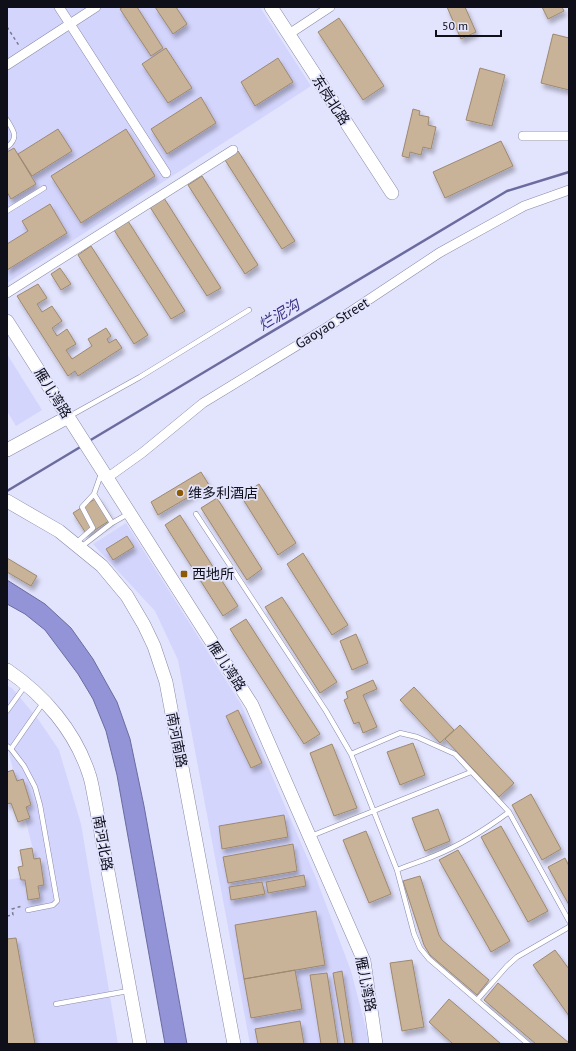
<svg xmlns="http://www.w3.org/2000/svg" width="576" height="1051" viewBox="0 0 576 1051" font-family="'PT Sans','Noto Sans SC',sans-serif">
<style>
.built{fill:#d4d5fd}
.water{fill:#9393d8;stroke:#6b6b9f}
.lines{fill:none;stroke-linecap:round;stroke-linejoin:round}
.stream{stroke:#6b6b9f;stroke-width:2.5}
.building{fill:#c9b398;stroke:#9e886f;filter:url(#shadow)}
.lane-casing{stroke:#8989a7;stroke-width:5.5}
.street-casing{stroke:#8989a7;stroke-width:10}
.secondary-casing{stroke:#8989a7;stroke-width:14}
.path{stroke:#7b7b8e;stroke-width:1.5;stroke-dasharray:3 3;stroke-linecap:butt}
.lane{stroke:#fff;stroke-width:4.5}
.street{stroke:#fff;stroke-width:9}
.secondary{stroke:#fff;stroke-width:13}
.poi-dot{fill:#8c5a04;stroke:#e2e3fd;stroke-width:1.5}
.labels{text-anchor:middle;stroke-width:3.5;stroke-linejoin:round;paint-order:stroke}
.street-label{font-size:14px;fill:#0f0f1a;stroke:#e2e3fd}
.poi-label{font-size:14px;fill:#0f0f1a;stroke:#e2e3fd;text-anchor:start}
.water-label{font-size:15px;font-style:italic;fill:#3c3283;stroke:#e2e3fd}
</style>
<defs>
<filter id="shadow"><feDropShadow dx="2.5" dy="4.5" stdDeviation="2" flood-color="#0004"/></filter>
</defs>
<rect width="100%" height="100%" fill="#e2e3fd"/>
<path class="built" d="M7 7H260L311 86 7 283Z
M7 354 42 410 16 426 7 411Z
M126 523 241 704 316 878 351 971 370 1044H250L178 660 155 611 93 544Z
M7 686 12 688 38 719 59 750 81 824 118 1044H7V880L39 874 7 745Z"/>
<path class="water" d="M7 580 45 604 71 628 93 659 117 702 130 739 144 806 187 1044H165L117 775 106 731 93 699 78 674 45 630 25 614 7 604Z"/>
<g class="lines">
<path class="stream" d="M89 441 507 191 569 172
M7 491 82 446"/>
</g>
<path class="building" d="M123 7H137L163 48 151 56 120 9Z
M155 7H176L187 24 173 34Z
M447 7H465L476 32 461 39Z
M542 7H562L564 11 548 19Z
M339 18 384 86 363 100 318 32Z
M553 34 569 38V90L541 83Z
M166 48 192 88 168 103 142 64Z
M278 58 293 82 255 106 241 82Z
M480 68 505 75 492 126 466 120Z
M201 97 216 123 167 154 151 129Z
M413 109 420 111 419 115 429 117 428 125 436 127 431 149 423 147 421 155 410 152 409 158 402 156Z
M58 129 72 151 32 176 18 154Z
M126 129 155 176 81 223 51 176Z
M501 141 513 166 445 198 433 172Z
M14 148 36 184 11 199 7 192V152Z
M238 151 295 241 282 249 225 160Z
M202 176 258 265 245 274 188 185Z
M164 198 221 288 207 296 150 207Z
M50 204 67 233 7 270V244L28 231 22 221Z
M128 221 185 311 171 319 114 230Z
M91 246 148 335 134 344 78 255Z
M60 268 71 284 61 290 51 274Z
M38 284 47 298 37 304 42 312 52 306 62 321 52 328 57 336 67 329 76 344 66 350 72 359 92 346 88 339 106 328 111 336 107 339 109 343 116 339 122 348 78 376 75 371 68 376 17 296Z
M201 472 209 485 158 515 151 502Z
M259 484 296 543 278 555 241 496Z
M98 497 112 519 87 535 73 513Z
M217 498 262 569 247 580 201 508Z
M180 515 238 606 223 616 165 525Z
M127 536 134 547 113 560 106 549Z
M303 553 348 625 332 635 287 564Z
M7 558 37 576 31 586 7 572Z
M282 597 337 682 320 693 265 607Z
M246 619 320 734 304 744 230 629Z
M356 634 368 663 352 670 340 641Z
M373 680 377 689 363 695 377 727 363 733 359 722 354 724 344 700 348 698 346 692Z
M414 687 454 730 440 743 400 700Z
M238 710 262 763 251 768 226 716Z
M460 725 514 783 499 797 445 739Z
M413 743 425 775 400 785 387 752Z
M332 744 357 808 334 816 310 753Z
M13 770 17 781 23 779 31 805 26 807 30 818 18 822 11 803 7 804V772Z
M531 794 561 849 542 860 512 805Z
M438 809 450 841 425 851 412 818Z
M284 815 288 837 222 849 219 826Z
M501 826 548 911 528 922 481 837Z
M366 831 391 894 369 903 343 840Z
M293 844 297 871 228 883 223 857Z
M32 848 34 859 40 858 44 885 38 886 40 898 28 900 25 880H21L18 867 23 866 20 850Z
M458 850 510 941 491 952 439 860Z
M565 858 569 866V905L548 867Z
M304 875 306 886 268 893 266 882Z
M420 876 439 935 442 940 489 980 477 995 430 955 424 945 403 881Z
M262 882 265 894 231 900 229 887Z
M316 911 325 965 244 979 235 925Z
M16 938 35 1044H7V939Z
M555 950 569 969V1016L533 965Z
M412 960 424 1027 402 1031 390 963Z
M295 970 302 1009 251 1018 244 979Z
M342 971 353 1044H345L333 973Z
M327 973 338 1044H321L310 975Z
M498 983 569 1043V1044H536L484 1000Z
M449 999 501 1044H453L429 1022Z
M300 1021 304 1044H258L255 1029Z"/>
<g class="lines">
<g class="lane-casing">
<path id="lane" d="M7 120C14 131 19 138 7 147
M7 211 44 188
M70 416 140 377 249 310
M94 494 101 474
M196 514 326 711 351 754 397 870 414 934 420 948 429 959 528 1044
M112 523 128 514
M76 543 93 528 82 507 94 494 112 523 81 547
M7 711 25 686
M7 746 11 749 24 766 35 787 40 805 57 901 53 905 28 910
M11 749 43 703
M351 754 400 733 417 737 455 754 509 812 569 921
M311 836 471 772
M397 870C409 865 422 861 434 856 461 845 486 829 509 812
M477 1000 507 966 517 957 569 927
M56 1004 128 991"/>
</g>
<g class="street-casing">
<path id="street" d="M59 7 166 173
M289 34 330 7
M7 65 96 7
M523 136H569
M7 293 233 150
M107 478 142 453 203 403 329 326 439 253 524 206 569 190"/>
</g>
<g class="secondary-casing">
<path id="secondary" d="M271 7 392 193
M7 321 252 705 364 961 376 1044
M7 450 68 417
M7 501 59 531 102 566 127 596 144 625 154 646 166 682 234 1044
M7 670C44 695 75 731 89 774 92 782 93 792 95 801L140 1044"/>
</g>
<path class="path" d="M7 27 20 47
M7 916 13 915 12 909 22 906"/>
<use href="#lane" class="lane"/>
<use href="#street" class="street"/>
<use href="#secondary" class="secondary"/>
</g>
<g class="poi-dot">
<circle cx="180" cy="493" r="4"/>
<rect x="180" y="570" width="8" height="8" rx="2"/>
</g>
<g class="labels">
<g class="street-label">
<text transform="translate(331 100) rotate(57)" y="5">东岗北路</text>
<text transform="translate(332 323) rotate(-32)" y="5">Gaoyao Street</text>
<text transform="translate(53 393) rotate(58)" y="5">雁儿湾路</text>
<text transform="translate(227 666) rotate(57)" y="5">雁儿湾路</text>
<text transform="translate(177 740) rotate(79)" y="5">南河南路</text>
<text transform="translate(103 843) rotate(80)" y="5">南河北路</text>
<text transform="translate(366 984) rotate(79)" y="5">雁儿湾路</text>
</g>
<g class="poi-label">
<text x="188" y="498">维多利酒店</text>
<text x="192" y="579">西地所</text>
</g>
<g class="water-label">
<text transform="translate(279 315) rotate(-31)" y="5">烂泥沟</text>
</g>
</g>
<rect width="576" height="1051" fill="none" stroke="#0f0f1a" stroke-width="16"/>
<path d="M436 30v6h65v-6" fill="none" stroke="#0f0f1a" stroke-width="2"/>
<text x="442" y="30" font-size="12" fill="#0f0f1a" stroke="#e2e3fd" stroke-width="3" paint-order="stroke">50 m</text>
</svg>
